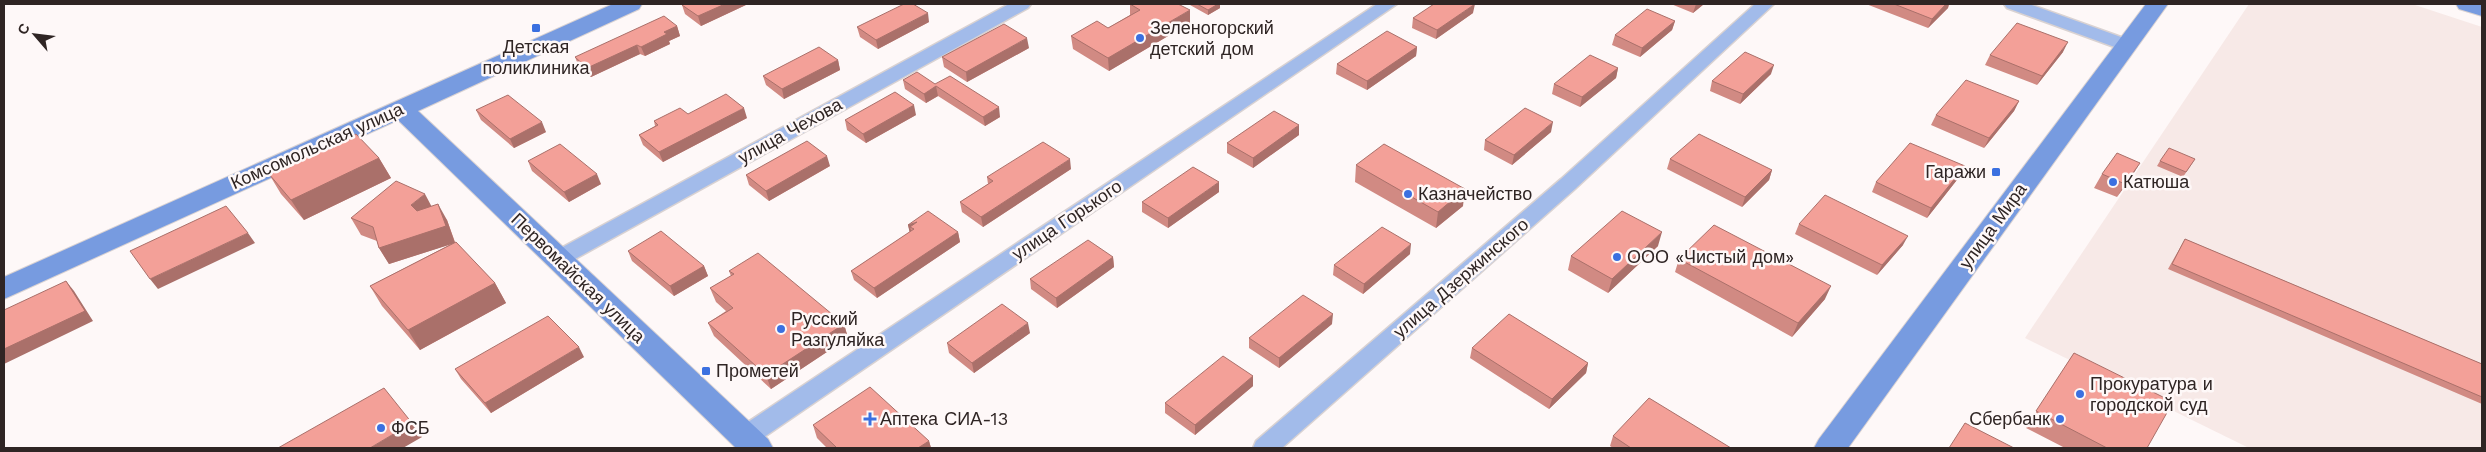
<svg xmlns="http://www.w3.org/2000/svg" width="2486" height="452" viewBox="0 0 2486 452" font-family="'Work Sans',sans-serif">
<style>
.built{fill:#f7e9e7}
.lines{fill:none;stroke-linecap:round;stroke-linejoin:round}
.street-casing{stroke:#d9d2d2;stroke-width:3}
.secondary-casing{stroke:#d9d2d2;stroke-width:2}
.street{fill:#a2bbea;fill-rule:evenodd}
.secondary{fill:#779be0;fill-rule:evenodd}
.wall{fill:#d18a83}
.shaded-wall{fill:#aa706a}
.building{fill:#f3a098;stroke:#aa706a}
.poi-dot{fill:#3b70e0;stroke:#fef8f8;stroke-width:2}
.labels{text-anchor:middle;stroke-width:5;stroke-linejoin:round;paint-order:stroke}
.poi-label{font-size:18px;fill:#2f2524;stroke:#fef8f8;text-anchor:start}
.street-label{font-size:18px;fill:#2f2524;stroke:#fef8f8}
</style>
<rect width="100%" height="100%" fill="#fef8f8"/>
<path class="built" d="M2249 4H2412L2482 27V448H2249L2025 338Z"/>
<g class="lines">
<g class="street-casing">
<path id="street" d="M1009 4H1031L1028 8 566 264 558 267 550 264 547 259 550 254Z
M1377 4H1397L754 444 745 447 736 444 733 437 736 430Z
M1755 4H1774L1575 189 1282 448H1253L1256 441 1561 179Z
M2004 4H2029L2132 41 2135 45 2132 49H2120L2007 8Z"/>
</g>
<g class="secondary-casing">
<path id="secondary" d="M613 4H642L639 9 418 111 768 439 773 448H736L398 120 4 299V277Z
M2146 4H2168L1848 448H1814L1819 439Z
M2456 4H2482V16L2459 9Z"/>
</g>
<use href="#street" class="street"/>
<use href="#secondary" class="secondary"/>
</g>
<path class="wall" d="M748 4 701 26 685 14 682 5Z
M1130 4 1190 23 1109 71 1073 49 1071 36 1108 28 1130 15Z
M1190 4H1220V8L1208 15 1190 5Z
M1671 4H1704L1693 13Z
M1866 4H1949L1948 8 1928 28Z
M1473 13 1436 39 1412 28 1413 18Z
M1675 21 1672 30 1640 57 1612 45 1615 35Z
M929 22 878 49 860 37 857 27Z
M677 26 680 36 669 41 670 44 645 56 640 54 591 77 579 67 575 57Z
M1417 47 1416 56 1367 90 1336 74 1337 64Z
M1029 48 967 82 944 67 942 57Z
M2063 52 2037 85 1985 65 1990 55Z
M838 60 840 70 784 99 766 85 763 76Z
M1618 68 1616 78 1580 107 1552 94 1554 84Z
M1771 74 1740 104 1710 91 1712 81Z
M903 80 935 84 1000 117 985 126 938 96 926 103 905 89Z
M2019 101 2014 111 1984 148 1931 125 1936 115Z
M476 110 546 132 514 148 481 120Z
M688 114 747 118 663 162 643 145 639 135 655 126 654 121Z
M916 115 866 143 847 130 845 120Z
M1551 132 1512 165 1484 150 1485 140Z
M1299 135 1253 168 1227 153V143Z
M379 158 391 178 304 220 281 194 269 174Z
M1670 159 1772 170 1769 180 1742 207 1667 169Z
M2195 159 2183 177 2157 166 2160 161Z
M528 161 601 184 569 202 532 171Z
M1356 165 1463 206 1436 228 1355 182Z
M830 166 769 201 749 185 746 175Z
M1071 169 983 227 962 212 960 202 988 184 987 177Z
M2102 174 2132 176 2117 197 2094 188Z
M1960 176 1927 218 1872 192 1876 182Z
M1219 192 1168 228 1142 212V202Z
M431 206 447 220 455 242 495 283 506 303 420 350 382 306 370 286 451 244 389 264 379 248 377 241 361 235 351 218Z
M1799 224 1903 245 1877 275 1795 234Z
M908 225 958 232 960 242 877 298 854 280 851 271 910 232Z
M2185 239 2482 364V404L2168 269Z
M1658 246 1608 293 1568 270 1571 256Z
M628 251 704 266 708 276 674 296 632 261Z
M1410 254 1363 294 1333 275 1334 265Z
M1113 257 1114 267 1057 308 1031 289 1030 279Z
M1679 259 1825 299 1792 337 1675 272Z
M729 271 844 324 848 338 771 389 714 336 708 323 726 311 716 302 710 288 731 276Z
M1332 324 1279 368 1249 348V338Z
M1030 333 974 373 949 353 947 343Z
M1472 348 1588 363 1586 373 1549 409 1470 358Z
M2074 353 2147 448H2065L2026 428Z
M584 357 491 413 461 379 455 369Z
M1253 376V386L1195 435 1165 413V403Z
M813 425 929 441 931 448H827L817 438Z
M1613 436 1731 448H1613L1610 446Z"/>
<path class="shaded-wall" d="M725 4H748L701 26 698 16Z
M1218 4H1220V8L1208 15V10Z
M1475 4 1473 13 1436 39 1437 30Z
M1696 4H1704L1693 13Z
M1946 4H1949L1948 8 1928 28 1932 19Z
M1190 10V23L1109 71 1108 58Z
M928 13 929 22 878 49 876 40Z
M1675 21 1672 30 1640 57 1642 48Z
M677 26 680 36 669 41 670 44 645 56 641 47 664 32Z
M1027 38 1029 48 967 82 966 72Z
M2068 42 2063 52 2037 85 2042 76Z
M637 45 640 54 591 77 587 68Z
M1417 47 1416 56 1367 90V81Z
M838 60 840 70 784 99 782 89Z
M1774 65 1771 74 1740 104 1743 94Z
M1618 68 1616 78 1580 107 1582 97Z
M936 86 938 96 926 103 924 94Z
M2019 101 2014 111 1984 148 1989 138Z
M914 105 916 115 866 143 863 134Z
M999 107 1000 117 985 126 983 117Z
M744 108 747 118 663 162 659 152Z
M542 122 546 132 514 148 510 139Z
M1553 122 1551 132 1512 165 1514 155Z
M1299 125V135L1253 168V158Z
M827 156 830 166 769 201 766 191Z
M379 158 391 178 304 220 291 200Z
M1070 159 1071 169 983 227 981 217Z
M2140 163 2132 176 2117 197 2125 184Z
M1965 166 1960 176 1927 218 1931 208Z
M1772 170 1769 180 1742 207 1745 197Z
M597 174 601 184 569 202 564 192Z
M1219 182V192L1168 228V218Z
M1465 189 1463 206 1436 228 1438 212Z
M425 194 434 211 420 222 411 205Z
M438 204 447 220 455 243 389 264 379 248Z
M917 222 910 227 912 234H910L908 225Z
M958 232 960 242 877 298 874 288Z
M1662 232 1658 246 1608 293 1612 279Z
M248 233 255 243 158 289 150 279Z
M1908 236 1903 245 1877 275 1882 265Z
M1411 244 1410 254 1363 294 1364 284Z
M1113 257 1114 267 1057 308 1056 298Z
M704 266 708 276 674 296 670 286Z
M66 281 74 291 93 321 4 364V349Z
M495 283 506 303 420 350 408 330Z
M1831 286 1825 299 1792 337 1798 323Z
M1333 314 1332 324 1279 368V358Z
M1028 323 1030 333 974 373 972 363Z
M844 324 848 338 771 389 766 375Z
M579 347 584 357 491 413 485 403Z
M1588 363 1586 373 1549 409 1552 399Z
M1253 376V386L1195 435V425Z
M412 423 422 437 403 448H370Z
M929 441 931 448H918Z"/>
<path class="building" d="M684 4H725L698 16 682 5Z
M904 4H913L928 13 876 40 857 27Z
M1130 4H1178L1190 10 1108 58 1071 36 1097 21 1108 28 1140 10Z
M1197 4H1218L1208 10Z
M1434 4H1475L1437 30 1413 18Z
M1894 4H1946L1932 19Z
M1647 9 1675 21 1642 48 1615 35Z
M664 16 677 26 664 32 667 34 641 47 637 45 587 68 575 57Z
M2017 23 2068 42 2042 76 1990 55Z
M1004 24 1027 38 966 72 942 57Z
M1387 31 1417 47 1367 81 1337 64Z
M819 47 838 60 782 89 763 76Z
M1745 52 1774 65 1743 94 1712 81Z
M1590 55 1618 68 1582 97 1554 84Z
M917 72 935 84 950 76 999 107 983 117 936 86 924 94 903 80Z
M1966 80 2019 101 1989 138 1936 115Z
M895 92 914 105 863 134 845 120Z
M726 94 744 108 659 152 639 135 658 125 654 121 680 108 688 114Z
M508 95 542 122 510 139 476 110Z
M1525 108 1553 122 1514 155 1485 140Z
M1274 111 1299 125 1253 158 1227 143Z
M356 134 379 158 291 200 269 174Z
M1699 134 1772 170 1745 197 1670 159Z
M807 141 827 156 766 191 746 175Z
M1043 142 1070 159 981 217 960 202 993 181 987 177Z
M1910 143 1965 166 1931 208 1876 182Z
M560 144 597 174 564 192 528 161Z
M1384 144 1465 189 1438 212 1356 165Z
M2169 148 2195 159 2186 172 2160 161Z
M2117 153 2140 163 2125 184 2102 174Z
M1193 167 1219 182 1168 218 1142 202Z
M396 181 425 194 411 205 417 211 438 204 446 226 379 248 373 227 351 218Z
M1825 195 1908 236 1882 265 1799 224Z
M226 206 248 233 150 279 130 251Z
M928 211 958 232 874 288 851 271 914 229 910 227 917 222 908 225Z
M1622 211 1662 232 1612 279 1571 256Z
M1714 225 1831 286 1798 323 1679 259Z
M1382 227 1411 244 1364 284 1334 265Z
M661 231 704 266 670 286 628 251Z
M2185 239 2482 364V397L2172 264Z
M1088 240 1113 257 1056 298 1030 279Z
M456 242 495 283 408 330 370 286Z
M758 253 844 324 766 375 708 323 733 308 710 288 734 274 729 271Z
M66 281 85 311 4 349V310Z
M1303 295 1333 314 1279 358 1249 338Z
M1002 304 1028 323 972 363 947 343Z
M1509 314 1588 363 1552 399 1472 348Z
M548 316 579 347 485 403 455 369Z
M2074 353 2173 402 2147 448H2107L2036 411Z
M1223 356 1253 376 1195 425 1165 403Z
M870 387 929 441 918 448H837L813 425Z
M384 388 412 423 370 448H278Z
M1649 398 1731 448H1631L1613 436Z
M1965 423 2014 448H1949Z"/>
<g class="poi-dot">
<rect x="531" y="23" width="10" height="10" rx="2.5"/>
<circle cx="1140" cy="38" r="5"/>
<rect x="1991" y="167" width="10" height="10" rx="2.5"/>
<circle cx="2113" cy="182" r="5"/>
<circle cx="1408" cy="194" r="5"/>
<circle cx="1617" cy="257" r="5"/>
<circle cx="781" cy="329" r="5"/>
<rect x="701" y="366" width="10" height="10" rx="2.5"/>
<circle cx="2080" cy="394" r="5"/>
<path d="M867.5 411.5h5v5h5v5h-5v5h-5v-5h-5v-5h5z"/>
<circle cx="2060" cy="419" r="5"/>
<circle cx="381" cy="428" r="5"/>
</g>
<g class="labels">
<g class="poi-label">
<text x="1150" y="34">Зеленогорский<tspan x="1150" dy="21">детский дом</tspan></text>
<text x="536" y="53" text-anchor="middle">Детская<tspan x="536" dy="21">поликлиника</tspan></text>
<text x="1986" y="178" text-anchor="end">Гаражи</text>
<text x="2123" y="188">Катюша</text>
<text x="1418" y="200">Казначейство</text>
<text x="1627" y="263">ООО «Чистый дом»</text>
<text x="791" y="325">Русский<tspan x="791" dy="21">Разгуляйка</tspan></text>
<text x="716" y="377">Прометей</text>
<text x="2090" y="390">Прокуратура и<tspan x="2090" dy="21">городской суд</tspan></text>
<text x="880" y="425">Аптека СИА-13</text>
<text x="2050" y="425" text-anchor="end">Сбербанк</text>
<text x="391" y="434">ФСБ</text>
</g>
<g class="street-label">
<text transform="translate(790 131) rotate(-29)" y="6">улица Чехова</text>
<text transform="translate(317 146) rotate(-24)" y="6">Комсомольская улица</text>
<text transform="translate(1067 220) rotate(-34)" y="6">улица Горького</text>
<text transform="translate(1993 226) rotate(-54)" y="6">улица Мира</text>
<text transform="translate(578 278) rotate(44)" y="6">Первомайская улица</text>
<text transform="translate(1461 278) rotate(-41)" y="6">улица Дзержинского</text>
</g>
</g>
<rect width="2486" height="452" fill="none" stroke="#2f2524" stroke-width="10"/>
<g transform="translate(35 35) rotate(298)" stroke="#fef8f8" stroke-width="4" paint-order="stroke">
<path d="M0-4L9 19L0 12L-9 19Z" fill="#2f2524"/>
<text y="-8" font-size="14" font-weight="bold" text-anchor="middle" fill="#2f2524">С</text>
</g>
</svg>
